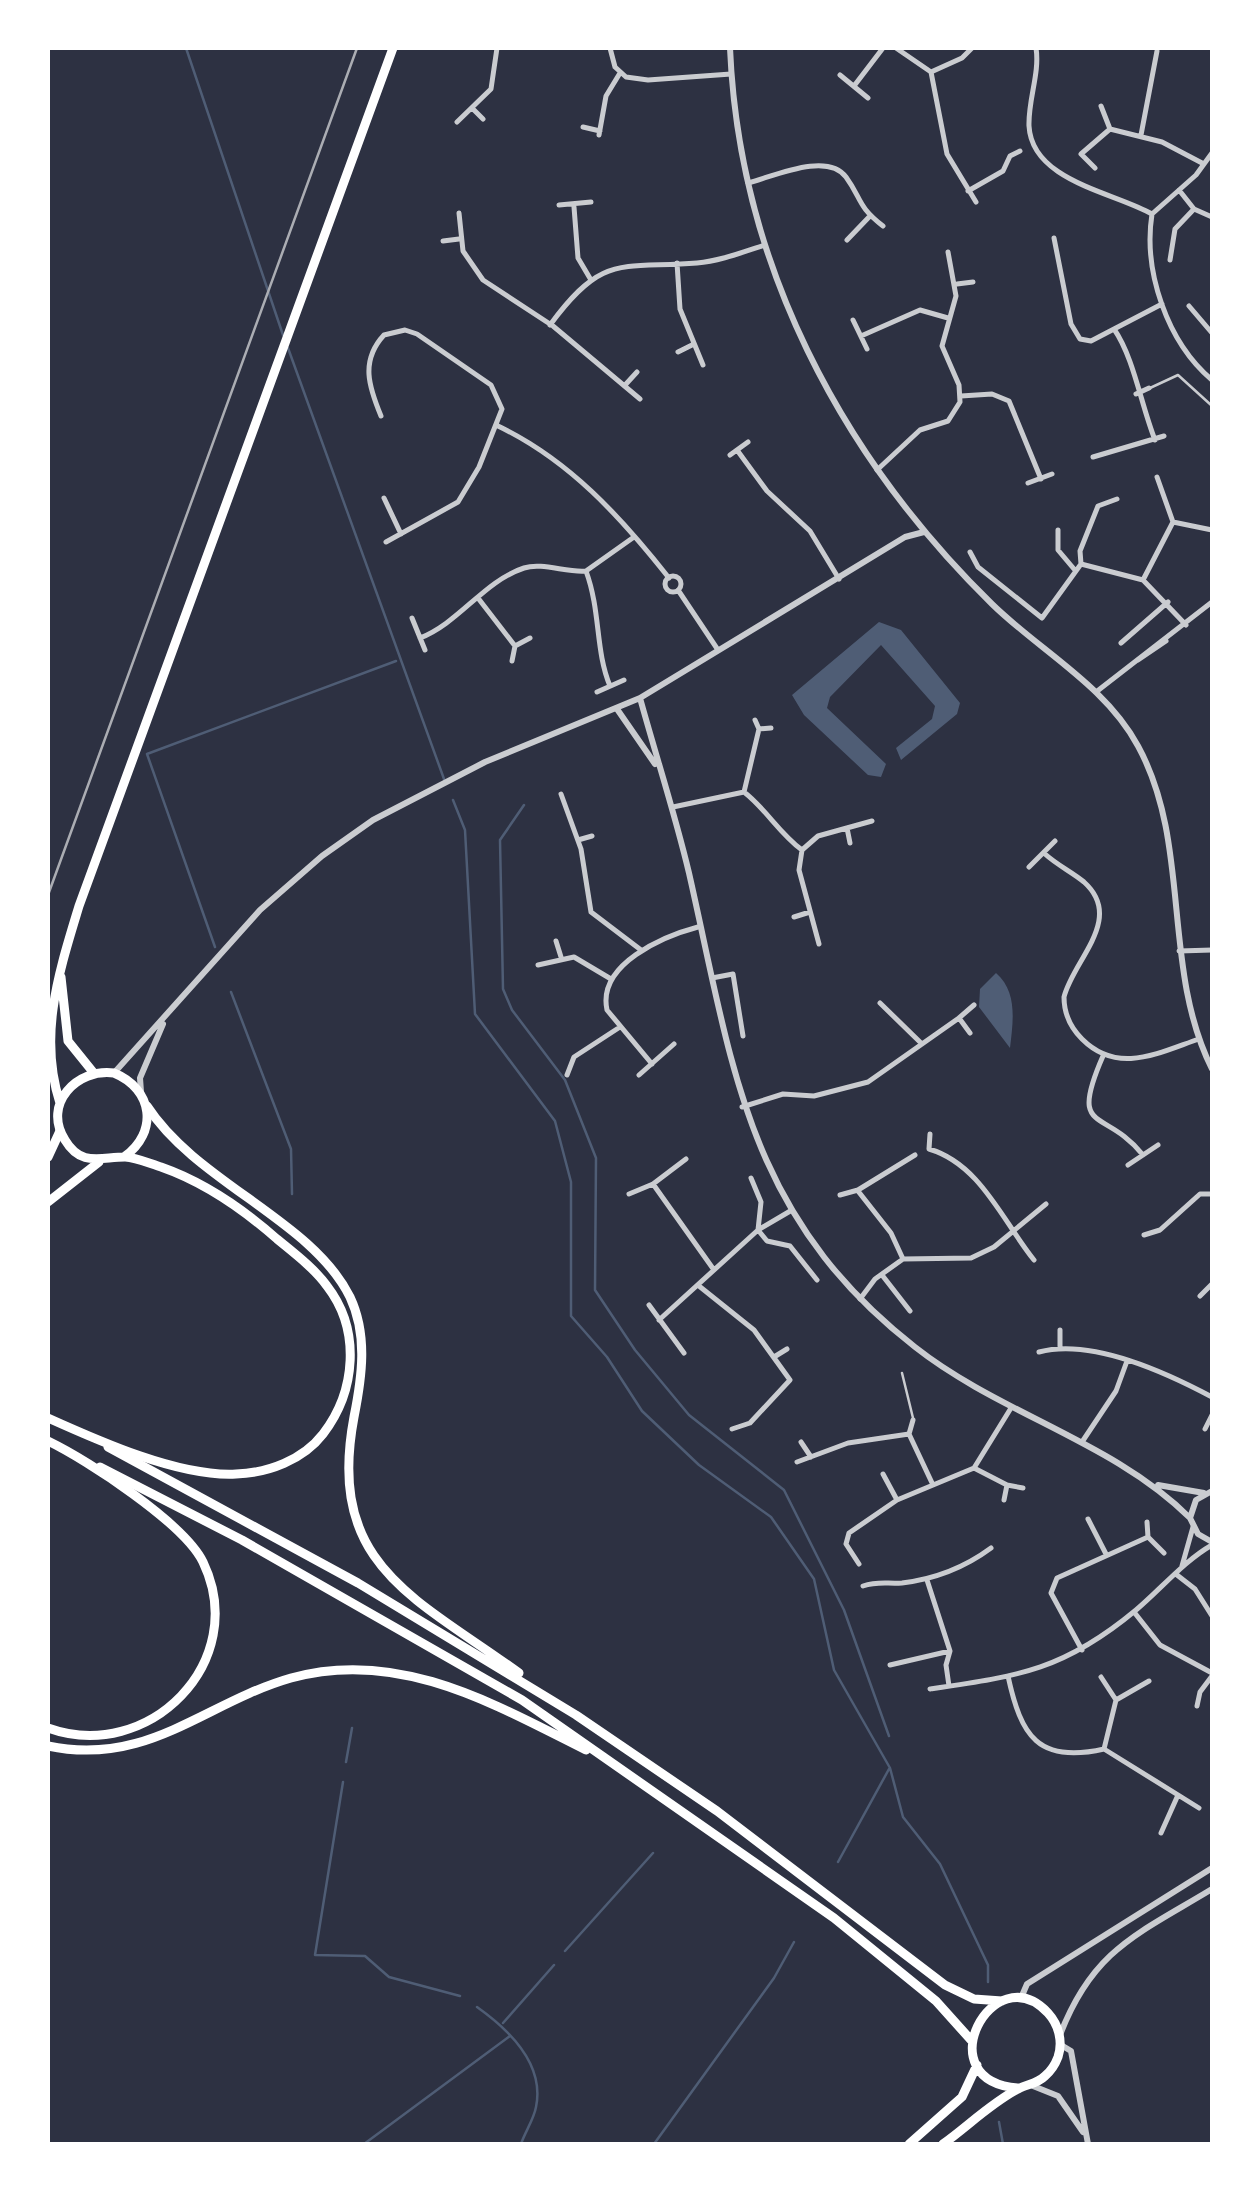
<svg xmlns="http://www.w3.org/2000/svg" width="1260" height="2192" viewBox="0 0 1260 2192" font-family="'Zilla Slab',serif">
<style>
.water{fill:#4f5d75}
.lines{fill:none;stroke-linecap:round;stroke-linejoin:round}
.stream{stroke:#4f5d75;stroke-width:2.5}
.service{stroke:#caccd0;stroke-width:2.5}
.minor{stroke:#caccd0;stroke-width:5}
.tertiary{stroke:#caccd0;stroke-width:6}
.primary{stroke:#fff;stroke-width:9}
.trunk{stroke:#fff;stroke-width:9}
.rail{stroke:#abadb3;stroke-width:2.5}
</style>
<rect width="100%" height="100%" fill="#2d3142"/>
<path class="water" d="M879 622 901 630 960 703 957 714 901 760 896 748 932 719 935 706 881 645 830 697 827 708 886 764 881 777 868 775 804 715 792 695Z
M996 973C1018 992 1013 1022 1010 1048L979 1007 980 989Z"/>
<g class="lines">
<path class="stream" d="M186 48 283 335
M288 348 444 779
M453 800 465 830 475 1014 555 1121 571 1182V1316L607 1357 642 1411 699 1465 771 1517 814 1579 834 1670 890 1768 903 1817 940 1864 988 1965V1982
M524 805 500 840 503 989 512 1010 565 1080 596 1158 595 1290 635 1350 689 1415 784 1490 844 1610 889 1736
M215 947 147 754 396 661
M231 992 291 1149 292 1194
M346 1762 352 1728
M343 1782 315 1955 365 1956 389 1977 460 1996
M838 1862 889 1769
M565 1951 653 1853
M477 2007C508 2029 545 2064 536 2107 534 2119 525 2132 521 2144
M503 2023 554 1965
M999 2122 1003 2144
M364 2144 510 2036
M654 2144 774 1978 794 1942"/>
<path class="service" d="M1212 152V140
M1150 388 1178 375 1211 405
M902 1373 913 1418"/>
<path class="minor" d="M610 48 615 67 626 77 648 80 731 74
M896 48 931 72 947 154 976 202
M1036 48C1040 73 1028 100 1029 126 1032 181 1113 192 1152 214 1143 271 1167 342 1212 380
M931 72 962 58 972 48
M840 75 868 98
M854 86 883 48
M472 108 483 119
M457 122 491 89 497 48
M583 127 600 131
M1110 129 1162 142 1202 163
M599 135 606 96 620 73
M1141 135 1157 51
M1095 168 1081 154 1110 129 1101 106
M748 183C772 177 827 151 846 177 862 199 857 206 883 226
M1179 190 1194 209 1212 217
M968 191 1003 171 1010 156 1020 151
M559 205 591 202
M574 207 578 258 591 280
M459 213 463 251 483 280 553 326 640 399
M1152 214 1196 175 1212 153
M1054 238 1071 324 1080 339 1091 341 1162 304
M847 240 870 216
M443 241 459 239
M1170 260 1175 229 1194 209
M677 263 680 309 703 365
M957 284 973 282
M1189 306 1212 333
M853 320 867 349
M550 325C603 253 620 269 697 263 720 261 743 252 765 245
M1114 329C1134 358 1141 405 1155 440
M861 336 920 310 948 318
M678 352 692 345
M626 384 637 372
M1136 394 1149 388
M961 396 992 394 1009 401 1041 479
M381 416C369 387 360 361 384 335L405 330 417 334 491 385 502 409 479 467 458 502 386 542
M498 426C569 460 620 516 669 578
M737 450 767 491 810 531 839 579
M730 455 748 442
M1093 457 1164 436
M877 470 920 430 948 421 960 402 959 385 942 346 956 296 948 252
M1157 477 1173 522
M1028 483 1052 474
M384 498 401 534
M1058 530V550L1074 569
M970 552 978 567 1042 618 1081 564 1080 551 1098 506 1117 499
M1081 564 1143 580 1186 625
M586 571C601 612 595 650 610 686
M665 584a8 8 0 1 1 16 0a8 8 0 1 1-16 0Z
M1143 580 1173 522 1212 530
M678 590 718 650
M478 598 515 646 512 661
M412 618 425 650
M420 638C459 623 484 581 524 568 542 562 567 573 586 571L634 537
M1121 643 1168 602
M515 646 530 638
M1138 660 1166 641
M597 692 624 680
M1096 692 1212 602
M755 720 759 729 771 728
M744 792 759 729
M561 794 581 849 591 912 641 950
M673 807 744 792C766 809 779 833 802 850
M847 828 850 843
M578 840 592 836
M1045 854C1057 865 1072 872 1084 882 1125 919 1073 960 1064 997 1064 1014 1070 1027 1082 1039 1118 1075 1158 1053 1199 1039
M1029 867 1055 841
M794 917 810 912
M556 941 561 957
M819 944 799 870 802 850 818 836 872 821
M1179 951 1212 950
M538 965 574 957 611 979
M712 978 733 974 743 1036
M880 1003 922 1044
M970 1033 959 1018 974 1005
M1103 1056C1068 1136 1105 1107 1143 1155
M652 1064 607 1010C597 964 664 936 698 927
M567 1075 574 1057 620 1027
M639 1075 674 1044
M742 1107 783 1094 814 1096 868 1082 959 1018
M930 1134 929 1149C980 1164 1002 1220 1034 1260
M1128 1165 1158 1145
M751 1178 761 1202 758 1230 767 1241 790 1246 817 1280
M653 1184 714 1270
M858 1191 891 1233 903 1259
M629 1194 653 1184 686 1159
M840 1195 858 1190 915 1155
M1144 1235 1160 1230 1200 1194H1212
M882 1275 910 1311
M699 1286 754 1330 790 1380 750 1423 732 1429
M1200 1296 1212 1284
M860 1299 875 1279 903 1259 971 1258 994 1247 1046 1204
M649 1305 684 1353
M659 1320 758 1230 792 1210
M1060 1346V1330
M1039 1352C1091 1338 1167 1373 1212 1397
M774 1357 787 1349
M913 1420 909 1434 933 1485
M1205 1429 1212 1415
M801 1442 811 1457
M1082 1442 1116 1391 1127 1361
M797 1462 848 1443 909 1434
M974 1468 1007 1485 1023 1488
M883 1474 897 1500
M1004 1500 1007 1485
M1088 1519 1106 1554
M1147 1522 1148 1537 1164 1553
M859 1564 846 1544 849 1533 897 1500 974 1468 1011 1408
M1182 1566 1193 1527
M1177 1575 1195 1589 1212 1616
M927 1580 950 1651 946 1665 949 1686
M863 1586C878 1581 887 1584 902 1583 935 1579 964 1568 991 1548
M1134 1612 1160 1645 1212 1673
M1082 1650 1051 1593 1057 1578 1148 1537
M890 1665 950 1651
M1008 1676C1021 1736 1038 1764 1104 1749L1199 1808
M1101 1677 1116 1700
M930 1689C1020 1676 1064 1670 1136 1610 1161 1589 1184 1561 1212 1545
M1197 1706 1200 1692 1212 1676
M1104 1749 1116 1700 1149 1681
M1161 1833 1178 1795"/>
<path class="tertiary" d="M730 48C739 262 840 455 992 604 1040 651 1105 685 1138 746 1192 845 1161 967 1212 1069
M640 698C656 756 675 814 689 873 733 1066 746 1215 915 1347 1000 1414 1114 1442 1190 1518
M617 709 655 764
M114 1073 260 910 322 856 373 820 485 762 640 698 905 537 924 532
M141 1092 140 1078 163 1024
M1158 1485 1204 1493
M1212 1491 1196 1500 1190 1518 1198 1534 1212 1542
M1021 1998 1027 1984 1212 1868
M1060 2035C1093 1949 1138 1934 1212 1889
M1061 2045 1071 2051 1088 2144
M1033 2086 1058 2096 1083 2132"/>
<path class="primary" d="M147 1106C197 1183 312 1220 350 1297 368 1335 362 1377 354 1417 326 1566 415 1597 519 1673
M48 1157 60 1131
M108 1447 358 1583 576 1715 717 1811 945 1985 974 1999 1002 2001
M100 1467 242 1540 522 1700 834 1918 936 2001 971 2040
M48 1746C148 1767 204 1703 291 1678 399 1648 494 1704 586 1750
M909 2144 962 2097 977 2065
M943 2144C967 2127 991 2103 1018 2089 1027 2084 1037 2084 1045 2076 1051 2071 1055 2065 1058 2057 1063 2042 1059 2025 1048 2013 993 1954 925 2082 1019 2088"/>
<path class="trunk" d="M61 977 68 1041 93 1072
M60 1103C38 1035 59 972 79 906L393 48
M48 1202 99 1162
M48 1418C99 1441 179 1477 236 1474 268 1473 303 1460 323 1434 356 1391 361 1330 327 1286 314 1268 294 1253 277 1239 243 1209 204 1182 161 1167 151 1164 135 1157 125 1157 100 1157 81 1167 65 1140 42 1104 77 1068 114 1073 153 1089 159 1132 124 1157
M48 1441C87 1460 184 1523 203 1562 251 1662 148 1764 48 1728"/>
<path class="rail" d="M48 895 357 48"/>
</g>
<rect width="1260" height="2192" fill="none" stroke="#ffffff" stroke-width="100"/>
</svg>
